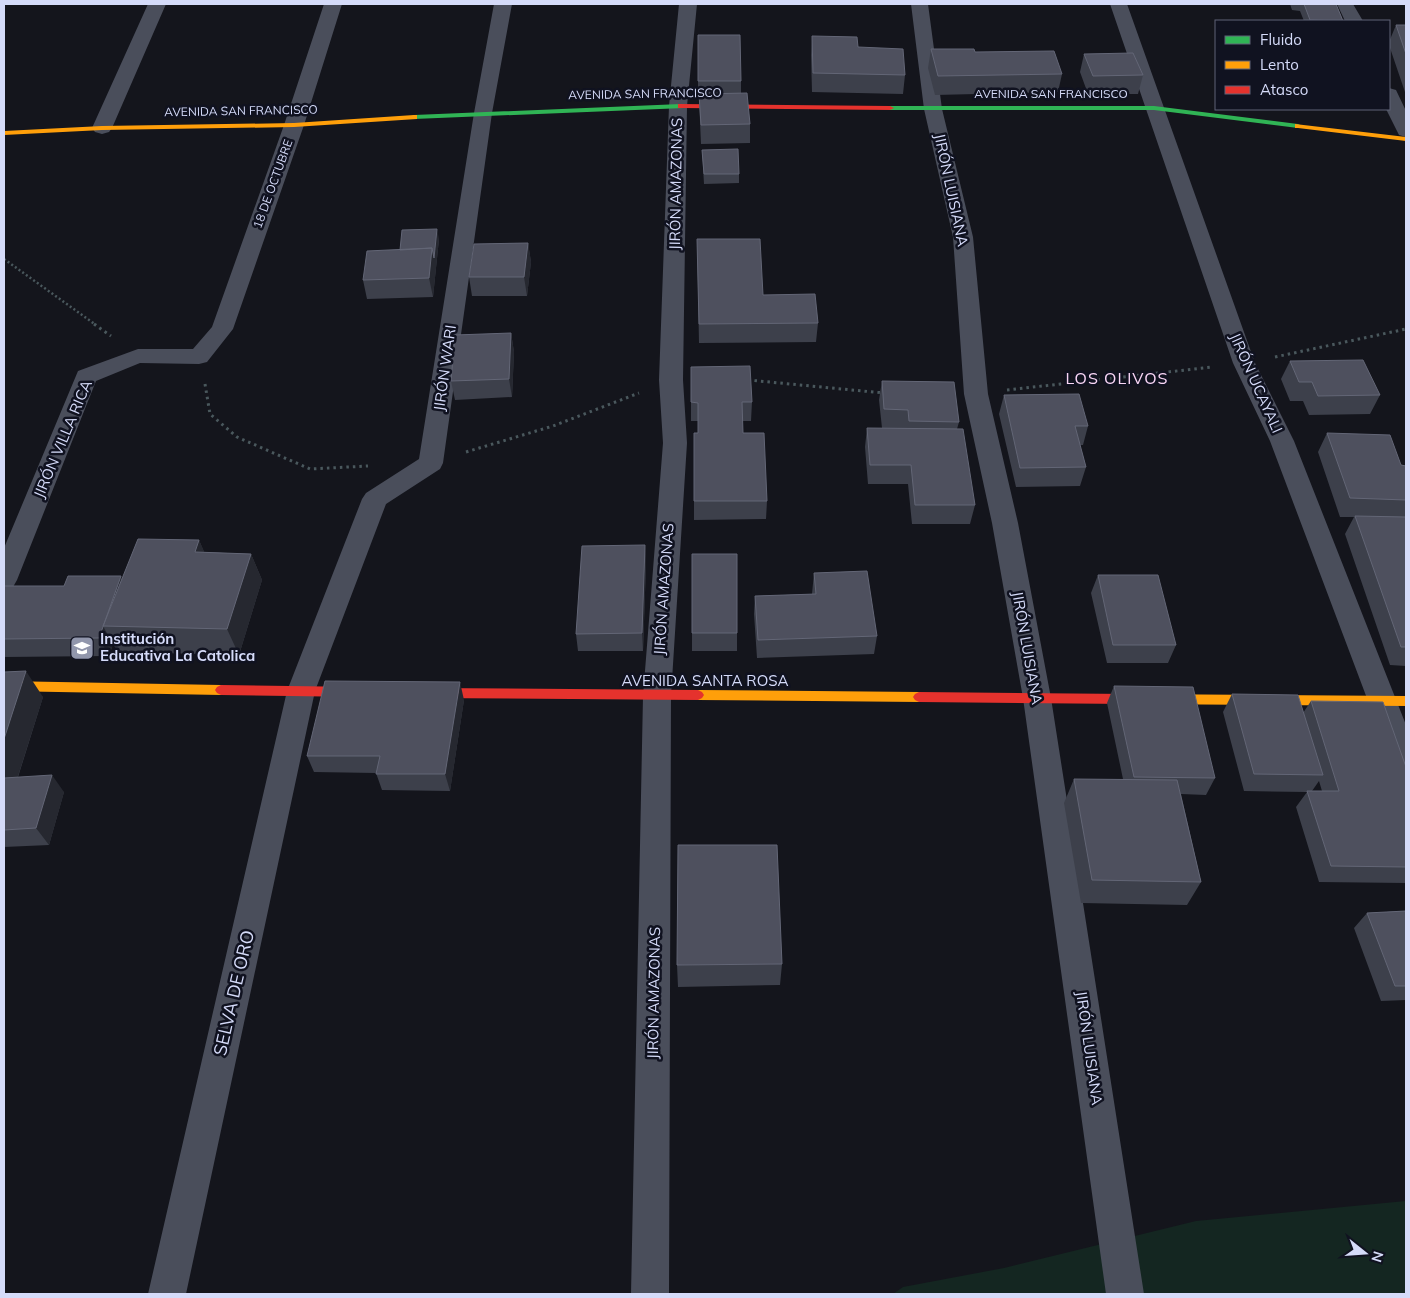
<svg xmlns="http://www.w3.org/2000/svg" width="1410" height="1298" viewBox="0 0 1410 1298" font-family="Mulish,sans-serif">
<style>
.green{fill:#142621}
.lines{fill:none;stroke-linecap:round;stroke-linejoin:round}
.path-far1{stroke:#4a585d;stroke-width:2.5;stroke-dasharray:2 2.5;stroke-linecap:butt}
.path{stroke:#4a585d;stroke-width:3;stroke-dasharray:2.5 4;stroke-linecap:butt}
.street{fill:#4a4e5b;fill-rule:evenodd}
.fast{fill:#30b455;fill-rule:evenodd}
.slow{fill:#ff9f0a;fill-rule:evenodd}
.jam{fill:#e5322d;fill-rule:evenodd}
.wall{fill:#3d404b;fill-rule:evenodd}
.shaded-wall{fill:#262830}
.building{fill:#4e505e;stroke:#636676}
.labels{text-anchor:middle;stroke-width:5;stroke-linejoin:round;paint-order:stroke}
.far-street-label{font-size:12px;fill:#d5dbf9;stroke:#101220}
.street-label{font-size:15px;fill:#d5dbf9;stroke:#101220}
.poi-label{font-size:15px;font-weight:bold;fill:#d5dbf9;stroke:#101220;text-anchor:start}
.neighbourhood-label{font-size:16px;letter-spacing:1px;fill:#f9d6f6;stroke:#101220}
.near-street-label{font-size:18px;fill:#d5dbf9;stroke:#101220}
</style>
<rect width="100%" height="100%" fill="#14151c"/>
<path class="green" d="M1406 1201V1294H893L903 1287 1004 1268 1196 1221Z"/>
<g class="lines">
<path class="path-far1" d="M4 259 96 325"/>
<path class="path" d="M94 324 111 336
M1275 357 1406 329
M748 380 884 393
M205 384 210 414 237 437 310 469 368 466
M1007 390 1212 367
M466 452 553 426 639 393"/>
<path class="street" d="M148 4H166L112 128 109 132 102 134 95 132 92 128Z
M324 4H342L304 125 233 329 207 362 199 364 140 363 96 381 17 580 13 587 4 590V548L78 371 138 349H193L212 327 284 125Z
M494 4H512L492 113 443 463 440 469 386 504 315 691 186 1294H148L287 691 362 499 366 493 419 459 474 113Z
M679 4H697L687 106 683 380 687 443 671 696 669 1294H631L643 696 663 443 659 380 669 106Z
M911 4H928L942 109 973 237 988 394 1018 523 1051 698 1144 1294H1106L1023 698 992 523 964 394 953 237 924 109Z
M1110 4H1127L1255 363 1294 441 1406 725V770L1396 767 1391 758 1368 701 1270 441 1233 363Z
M1337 4H1353L1363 21H1345Z
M1389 88 1396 90 1406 111V137L1399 135 1386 109H1389Z"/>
<path class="fast" d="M681 104H684V108L414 119 410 117 414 115Z
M887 106H1154L1298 124 1302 126 1298 128 1154 110H890L886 108Z"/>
<path class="slow" d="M414 115H417V119L294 127 102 130 4 135V131L102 126 294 123Z
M1295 124 1406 137V141L1298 128H1295Z
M4 681 221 685 225 687 227 690 225 693 221 695 4 691Z
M698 690 919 692 923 694 925 697 923 700 919 702 698 700 694 698 692 695 694 692Z
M1130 694 1406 696V706L1130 704 1126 702 1124 699 1126 696Z"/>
<path class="jam" d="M678 104 890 106 894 108 890 110 681 108H678Z
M221 685 360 687 364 689 366 692 364 695 360 697 221 695 217 693 215 690 217 687Z
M425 688 698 690 702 692 704 695 702 698 698 700 425 698 421 696 419 693 421 690Z
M919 692 1130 694 1134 696 1136 699 1134 702 1130 704 919 702 915 700 913 697 915 694Z"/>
</g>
<path class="wall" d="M1290 4H1336L1343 21H1304L1300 11 1292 10Z
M1396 25H1406V95L1389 45V42Z
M698 35 741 81V94L750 124V143L701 144 699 99H698Z
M812 36 858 47 905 75 903 94 812 92 811 55Z
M931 49 975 52 1062 74 1058 92 935 95 928 68Z
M1084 54 1143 75 1138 94H1088L1080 72Z
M702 150 739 174V183L704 184Z
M439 239 433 297 367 299 363 280 400 250Z
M697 239 763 295 818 323 816 342 699 343Z
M528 243 531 262 527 296H472L469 277Z
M511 333 514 352 512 397 455 400 451 381Z
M1290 361 1380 395 1370 414 1309 415 1303 401H1290L1281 379Z
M691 367 752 402 751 421H742L743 433 767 501 766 519 694 520V433H698V421H691Z
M882 381 959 422 957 429 975 505 970 524H912L908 484H868L865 447 867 428 905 429 882 428 879 400Z
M1004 395 1088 426 1083 445H1080L1086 467 1080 486 1016 487 999 414Z
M1327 433 1401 465 1406 466V666L1390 665 1345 534 1354 517H1340L1318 452Z
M199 540 204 552 251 554 262 580 239 655 118 652 113 644 109 656 4 657V586H64L122 579Z
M645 545 646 564 643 651H578L576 634Z
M814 573 877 636 874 654 757 658 754 614 755 596 812 594Z
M1098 575 1176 645 1168 663H1107L1091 593Z
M692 633H737V651H692Z
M4 672 43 697 18 777 64 792 49 845 4 847Z
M1114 686 1215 778 1206 795 1181 794 1201 882 1187 905 1081 903 1064 803 1074 779H1123L1107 703Z
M1232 694 1303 713 1311 701 1406 767V883L1319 882 1296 807 1307 792 1244 791 1223 712ZM1319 781 1322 791H1312Z
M464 700 450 791 382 790 376 773 314 772 307 756Z
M1406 911V1000L1381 1001 1354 928 1367 913Z
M782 964 780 985 678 987 677 965Z"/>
<path class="shaded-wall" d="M437 229 439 239 433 297 429 278 432 248Z
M528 243 531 262 527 296 524 277Z
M511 333 514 352 512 397 509 379Z
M199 540 211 567 195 552Z
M645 545 646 564 643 651 642 633Z
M251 554 262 580 239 655 227 629Z
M121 576 130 595 103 626 113 644 109 656 99 638Z
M26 671 43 697 12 795 4 783V739Z
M460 682 464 700 450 791 445 774Z
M52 775 64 792 49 845 36 828Z"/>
<path class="building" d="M1304 4H1336L1343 21 1310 20Z
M1396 25H1406V54Z
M698 35H740L741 81H698Z
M812 36 857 37 858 47 903 49 905 75 813 73Z
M931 49H974L975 52 1054 51 1062 74 938 76Z
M1133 53 1143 75 1093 76 1084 54Z
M747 93 750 124 701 125 699 94Z
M738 149 739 174H704L702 150Z
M437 229 434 258 432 248 400 250 402 230Z
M697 239H760L763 295 815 294 818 323 699 324Z
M528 243 524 277H469L474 244Z
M432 248 429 278 363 280 367 251Z
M511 333 509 379 451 381 455 335Z
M1363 360 1380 395 1318 396 1312 382H1299L1290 361Z
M750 366 752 402H742L743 433H764L767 501H694V433H698V403L691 402V367Z
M882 381 954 382 959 422 909 421 908 410 884 409Z
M1079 394 1088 426H1075L1086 467 1020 468 1004 395Z
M867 428 963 429 975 505H915L911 465H870Z
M1327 433 1390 435 1401 465 1406 466V500L1350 498Z
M1355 516 1406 517V647H1401Z
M138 539 199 540 195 552 251 554 227 629 103 626Z
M645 545 642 633 576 634 582 546Z
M692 554H737V633H692Z
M867 571 877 636 758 640 755 596 816 594 814 573Z
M1098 575H1158L1176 645H1113Z
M68 576H121L99 638 4 639V586H64Z
M26 671 4 739V672Z
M325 681 460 682 445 774H376L380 756H307Z
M1114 686 1193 687 1215 778 1134 777Z
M1232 694 1298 695 1323 775 1254 774Z
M1311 701 1383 702 1406 767V867L1331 866 1307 791H1339Z
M52 775 36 828 4 830V778Z
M1074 779 1177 780 1201 882 1092 880Z
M678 845H777L782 964 677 965Z
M1406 911V986H1395L1367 913Z"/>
<defs>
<g id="school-square" transform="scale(1.25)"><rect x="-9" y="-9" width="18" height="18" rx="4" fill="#9196ac" stroke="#101220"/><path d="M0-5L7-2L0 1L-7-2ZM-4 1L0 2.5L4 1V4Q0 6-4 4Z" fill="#fff"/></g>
</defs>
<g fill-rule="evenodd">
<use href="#school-square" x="82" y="648"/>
</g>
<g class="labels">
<g class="far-street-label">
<text transform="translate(645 94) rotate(-1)" y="4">AVENIDA SAN FRANCISCO</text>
<text x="1051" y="98">AVENIDA SAN FRANCISCO</text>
<text transform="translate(241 111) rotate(-1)" y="4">AVENIDA SAN FRANCISCO</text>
<text transform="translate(273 184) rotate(-70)" y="4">18 DE OCTUBRE</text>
</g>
<g class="street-label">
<text transform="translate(676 184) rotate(-89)" y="5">JIRÓN AMAZONAS</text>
<text transform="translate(951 190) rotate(78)" y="5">JIRÓN LUISIANA</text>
<text transform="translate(445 368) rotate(-82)" y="5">JIRÓN WARI</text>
<text transform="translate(1256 383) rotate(66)" y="5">JIRÓN UCAYALI</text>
<text transform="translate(63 439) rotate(-67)" y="5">JIRÓN VILLA RICA</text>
<text transform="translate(664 589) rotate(-86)" y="5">JIRÓN AMAZONAS</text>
<text transform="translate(1027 648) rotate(80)" y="5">JIRÓN LUISIANA</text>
<text x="705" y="686">AVENIDA SANTA ROSA</text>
<text transform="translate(654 993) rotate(-89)" y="5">JIRÓN AMAZONAS</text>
<text transform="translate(1089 1048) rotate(82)" y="5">JIRÓN LUISIANA</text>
</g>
<g class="poi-label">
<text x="100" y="644">Institución<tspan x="100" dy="17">Educativa La Catolica</tspan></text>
</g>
<g class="neighbourhood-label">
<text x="1117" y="384">LOS OLIVOS</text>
</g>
<g class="near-street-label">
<text transform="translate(234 993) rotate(-77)" y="6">SELVA DE ORO</text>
</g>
</g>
<rect width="1410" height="1298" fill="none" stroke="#d5dbf9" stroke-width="10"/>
<rect x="1215" y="20" width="175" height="90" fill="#101220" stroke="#5f6277"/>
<rect x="1225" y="36" width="25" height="8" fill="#30b455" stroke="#5f6277"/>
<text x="1260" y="45" font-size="15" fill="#d5dbf9">Fluido</text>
<rect x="1225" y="61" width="25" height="8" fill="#ff9f0a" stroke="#5f6277"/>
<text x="1260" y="70" font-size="15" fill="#d5dbf9">Lento</text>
<rect x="1225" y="86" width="25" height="8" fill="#e5322d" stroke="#5f6277"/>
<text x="1260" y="95" font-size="15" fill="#d5dbf9">Atasco</text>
<g transform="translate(1365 1253) rotate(107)" stroke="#101220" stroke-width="4" paint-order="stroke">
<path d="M0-4L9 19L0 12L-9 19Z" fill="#d5dbf9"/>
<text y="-8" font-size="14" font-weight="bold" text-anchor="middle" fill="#d5dbf9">N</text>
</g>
</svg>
